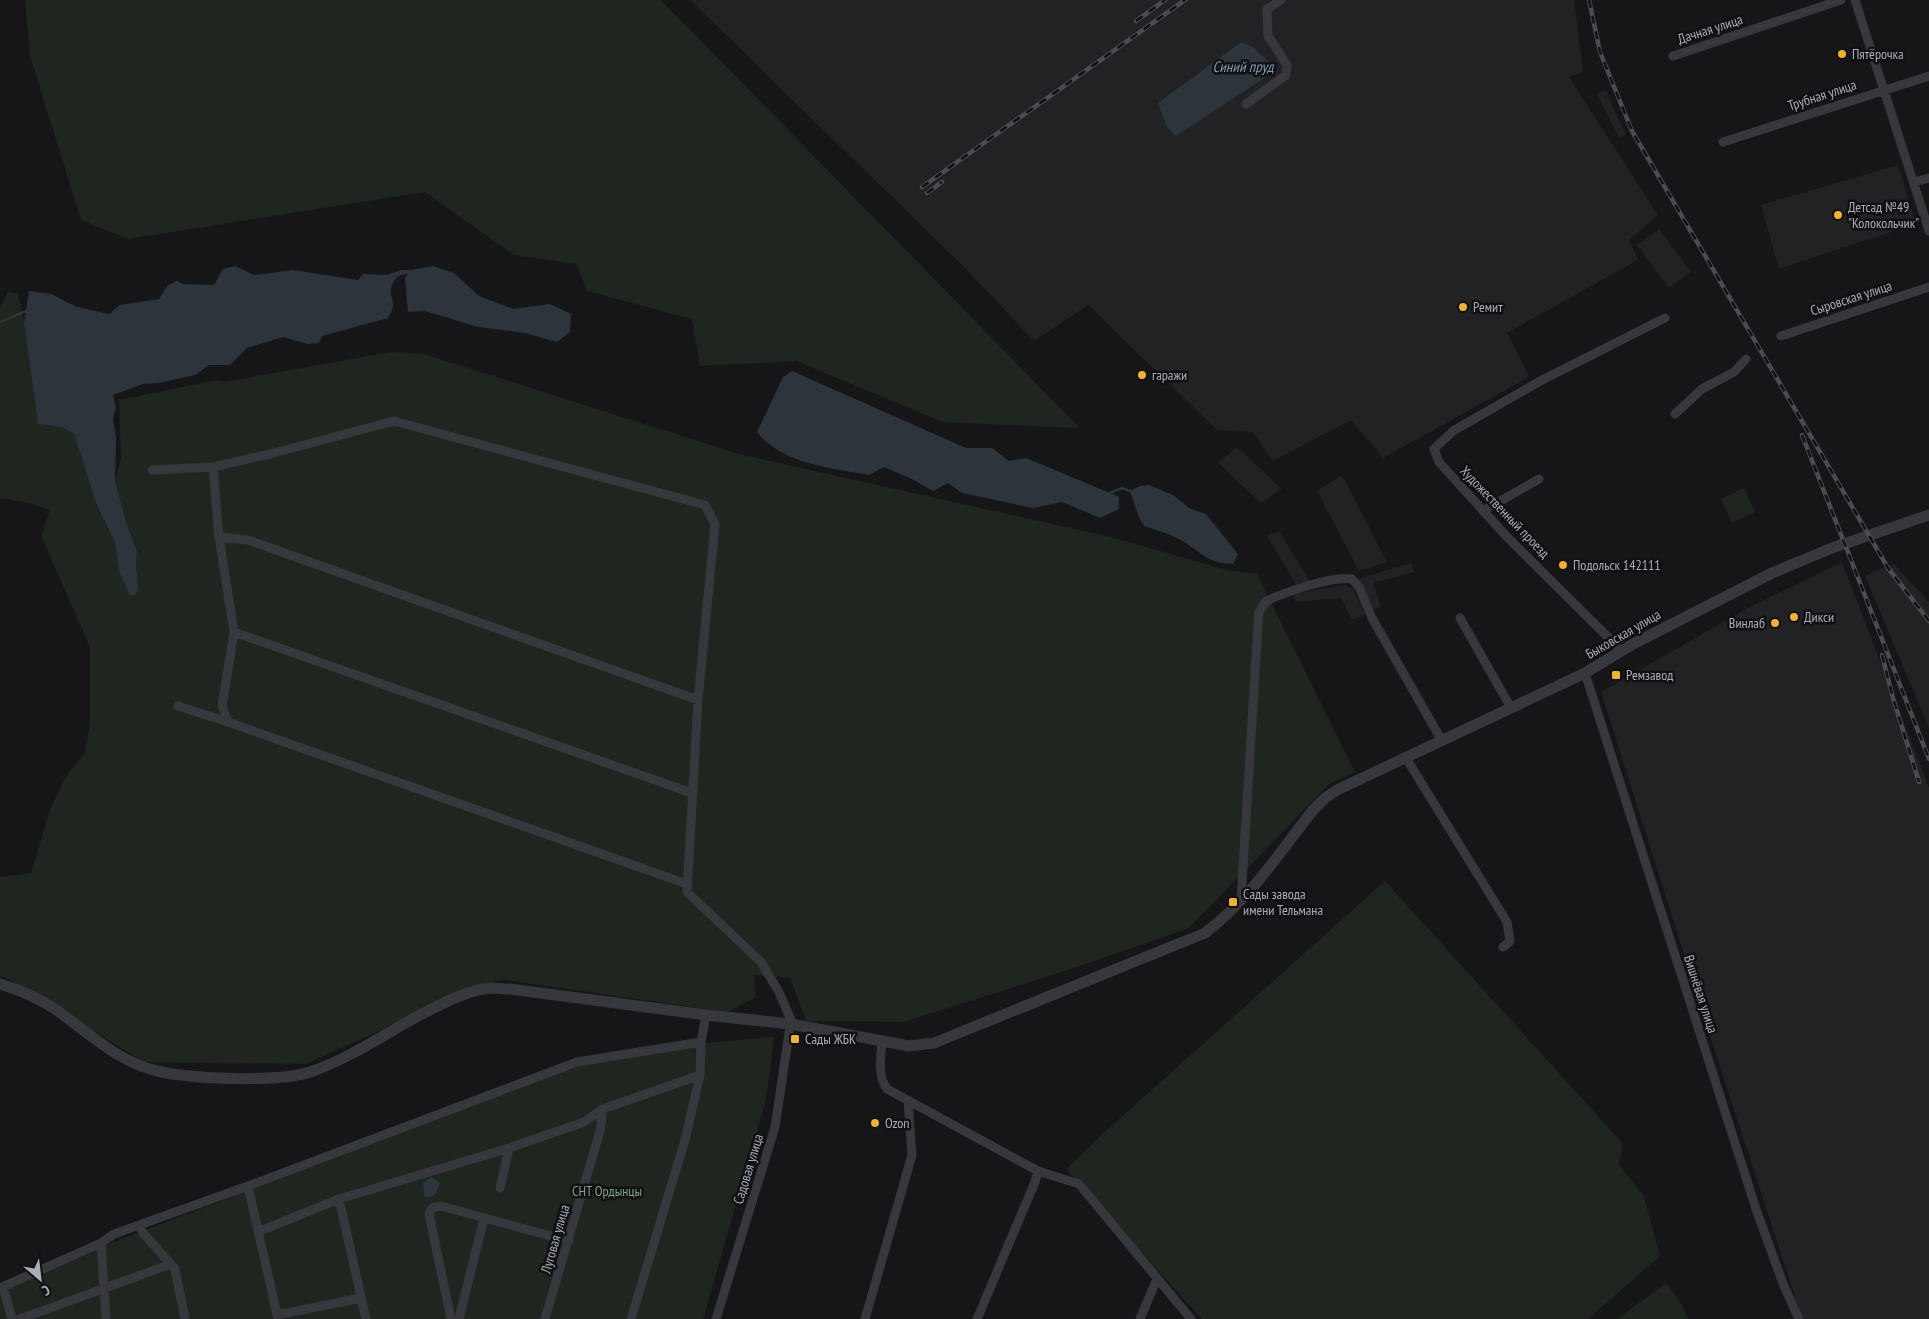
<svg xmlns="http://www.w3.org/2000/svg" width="1929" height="1319" viewBox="0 0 1929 1319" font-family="'PT Sans Narrow',sans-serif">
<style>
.built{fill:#222225}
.green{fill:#1e261f}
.water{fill:#2c353c}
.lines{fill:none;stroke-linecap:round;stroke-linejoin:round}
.stream{stroke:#2c353c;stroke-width:2.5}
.minor{stroke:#37383d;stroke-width:9}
.tertiary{stroke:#37383d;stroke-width:11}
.rail-casing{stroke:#4a4c52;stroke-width:4.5}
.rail{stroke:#111113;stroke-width:2.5;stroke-dasharray:8;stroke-linecap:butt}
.poi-dot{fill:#f2b134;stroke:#111113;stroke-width:2}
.labels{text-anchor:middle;stroke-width:5;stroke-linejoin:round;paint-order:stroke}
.street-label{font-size:14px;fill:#a8adb8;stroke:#111113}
.poi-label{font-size:14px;fill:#a8adb8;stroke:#111113;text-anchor:start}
.park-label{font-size:14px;fill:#7fa381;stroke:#111113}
.water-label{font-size:15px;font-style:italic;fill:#7f9bb3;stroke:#111113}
</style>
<rect width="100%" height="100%" fill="#161618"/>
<path class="built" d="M690 0H1574L1583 72 1569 77 1658 215 1629 240 1638 260 1507 333 1529 377 1383 458 1351 420 1273 461 1253 432 1217 430 1088 305 1034 341 964 267Z
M1605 90 1626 134 1619 138 1597 94Z
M1898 165 1916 224 1779 269 1761 205Z
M1659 229 1691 272 1669 288 1637 245Z
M1237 447 1282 489 1261 503 1218 463Z
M1342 475 1387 562 1359 571 1317 491Z
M1279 531 1311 583 1297 586 1267 536Z
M1842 562 1929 788V1319H1804L1797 1303 1708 1030 1601 692 1746 609Z
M1411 563 1414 572 1373 583 1381 607 1371 610 1358 579Z
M1894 564 1929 602V728L1865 576 1882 568Z
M1345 585 1353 589 1365 615 1352 620 1341 598 1295 602 1293 594Z"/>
<path class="green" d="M25 0H661L1080 428 943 422 796 361 700 366 692 319 587 291 576 264 514 255 425 192 128 239 81 220 30 56Z
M8 292 18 294 24 323 38 424 62 427 74 434 97 506 115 542 119 571 138 586 136 563 137 551 126 522 115 480 121 459 119 400 217 380 224 382 391 352 424 354 739 454 1111 537 1227 570 1257 574 1355 772 1329 784 1189 928 1077 967 904 1022 806 1021 790 978 754 975 756 997 728 1012 505 980 488 982 306 1064 144 1062 7 978 0 976V877L31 873 51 807 65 778 85 753 90 723V647L41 536 50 510 28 503 0 498V306Z
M1744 488 1755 512 1732 523 1721 499Z
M1385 881 1623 1144 1619 1164 1644 1196 1660 1256 1588 1319H1202L1066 1169 1108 1129Z
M774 1037 766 1100 703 1319H0V1286L559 1071 658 1047Z
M1666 1283 1682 1305 1688 1319H1617Z"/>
<path class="water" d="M1241 42 1253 47 1272 65 1267 76 1176 136 1166 125 1158 103Z
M235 266 254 275 293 270 358 280 363 274 386 275 401 270H411L433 266 454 273 479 296 513 309 550 304 571 314 570 332 557 342 525 333 478 327 425 311 408 312 405 279 408 274C396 273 390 284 391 295 392 299 394 303 393 307 392 311 389 315 388 318L322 336 319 343 308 344 283 337 247 348 230 365H209L195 375 159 383 143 384 113 395 116 408 113 418 116 438 115 480 126 522 137 551 136 563 138 586 136 594 130 596 119 571 115 542 97 506 74 434 62 427 38 424 24 323 29 291 51 294 77 307 109 314 120 305 159 299 168 285 177 281 183 284 214 285 223 269Z
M792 371 966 448H992L1009 461 1026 458 1110 493 1119 497V509L1100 518 1062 502 1033 508 962 493 948 483 933 491 912 479 884 467 869 475C831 468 782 464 757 432L783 377Z
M1149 485 1173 495 1189 508 1206 514 1238 554 1233 564C1206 564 1199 549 1177 538 1167 533 1155 530 1144 526L1138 515 1130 491 1140 486Z
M431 1177 440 1183 436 1194 430 1197H424L423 1183Z"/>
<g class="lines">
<path class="stream" d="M0 322 26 311
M1110 493 1122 488 1130 491"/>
<path class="minor" d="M1855 0 1929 231
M1673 56 1841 0
M1246 104 1286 75 1287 65 1268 36 1267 9 1281 0
M1723 142 1929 76
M1914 182 1929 178
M1781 336 1929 287
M1675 414 1702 389 1734 372 1746 359
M152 470 213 467
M1483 511 1539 479
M219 537 248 540 698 700
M1460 618 1511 708
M234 632 692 793
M1622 651 1508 538 1439 462 1434 449 1453 431 1542 380 1665 318
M1585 673 1757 1212 1784 1286 1799 1319
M178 706 228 722
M1406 758 1507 922 1510 941 1503 947
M687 884 228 722 222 706 234 632 219 537 213 467 270 454 394 421 705 505 715 524 698 700 687 892 761 962 779 992 791 1020 775 1127 716 1319
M1241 900 1258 624 1259 612 1266 601C1286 592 1331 576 1352 579L1359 587 1372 618 1442 741
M882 1041C881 1058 877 1075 887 1089L1038 1171 1079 1184 1191 1319
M500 1188 509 1148
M339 1199 509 1148 584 1122 603 1109 700 1075 701 1042 706 1015
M139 1226 143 1233 175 1269 185 1319
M260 1231 339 1199 366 1319
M101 1243 106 1319
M3 1287 12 1319
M0 1288 101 1243 114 1234 248 1186
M277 1315 361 1298
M20 1319 171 1264
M278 1319 248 1186 577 1062 701 1042
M451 1319 429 1214 432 1208 441 1206 569 1241
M459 1319 484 1218
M545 1319 600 1131 603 1109
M631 1319 685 1140 700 1075
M865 1319 912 1155 908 1101
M977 1319 1035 1182 1038 1171
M1140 1319 1157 1279"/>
<path class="tertiary" d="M0 984C20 990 38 998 55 1009 88 1032 121 1065 162 1072 197 1079 280 1083 313 1071 350 1058 385 1034 420 1015 442 1004 466 990 491 988 497 988 503 989 510 989L706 1015 791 1024 909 1046 934 1043 1205 933C1249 900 1280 852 1313 810L1325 798 1337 790 1585 673 1633 644 1772 573 1832 548 1929 515"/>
<g class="rail-casing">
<path id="rail" d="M1589 0 1600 52 1632 131 1888 568 1929 621
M1136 21 1165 0
M922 187 1185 0
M927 193 942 182
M1802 435 1929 759
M1882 655 1893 698 1919 782"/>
</g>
<use href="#rail" class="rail"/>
</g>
<g class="poi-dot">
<circle cx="1842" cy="54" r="5"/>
<circle cx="1838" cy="215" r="5"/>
<circle cx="1463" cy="307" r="5"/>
<circle cx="1142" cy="375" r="5"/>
<circle cx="1563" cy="565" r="5"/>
<circle cx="1794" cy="617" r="5"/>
<circle cx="1775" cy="623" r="5"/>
<rect x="1611" y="670" width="10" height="10" rx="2.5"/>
<rect x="1228" y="897" width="10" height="10" rx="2.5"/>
<rect x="790" y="1034" width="10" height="10" rx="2.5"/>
<circle cx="875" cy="1123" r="5"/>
</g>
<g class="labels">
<g class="street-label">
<text transform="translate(1710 29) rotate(-18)" y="5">Дачная улица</text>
<text transform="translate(1822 95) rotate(-18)" y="5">Трубная улица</text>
<text transform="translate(1851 298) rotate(-18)" y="5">Сыровская улица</text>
<text transform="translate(1505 512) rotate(46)" y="5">Художественный проезд</text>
<text transform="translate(1623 634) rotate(-30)" y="5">Быковская улица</text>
<text transform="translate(1701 994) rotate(72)" y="5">Вишнёвая улица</text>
<text transform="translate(748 1169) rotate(-73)" y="5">Садовая улица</text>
<text transform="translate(555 1239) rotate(-74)" y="5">Луговая улица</text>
</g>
<g class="poi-label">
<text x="1852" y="59">Пятёрочка</text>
<text x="1848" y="212">Детсад №49<tspan x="1848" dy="16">"Колокольчик"</tspan></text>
<text x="1473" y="312">Ремит</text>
<text x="1152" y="380">гаражи</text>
<text x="1573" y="570">Подольск 142111</text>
<text x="1804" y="622">Дикси</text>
<text x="1765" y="628" text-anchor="end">Винлаб</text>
<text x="1626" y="680">Ремзавод</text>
<text x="1243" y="899">Сады завода<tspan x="1243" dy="16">имени Тельмана</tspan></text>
<text x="805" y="1044">Сады ЖБК</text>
<text x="885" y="1128">Ozon</text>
</g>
<g class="park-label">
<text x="607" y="1196">СНТ Ордынцы</text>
</g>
<g class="water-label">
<text x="1243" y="72">Синий пруд</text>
</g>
</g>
<g transform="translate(40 1279) rotate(152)" stroke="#111113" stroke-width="4" paint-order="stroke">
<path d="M0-4L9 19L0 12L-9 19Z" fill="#a8adb8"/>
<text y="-8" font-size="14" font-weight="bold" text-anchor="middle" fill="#a8adb8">С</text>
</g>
</svg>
